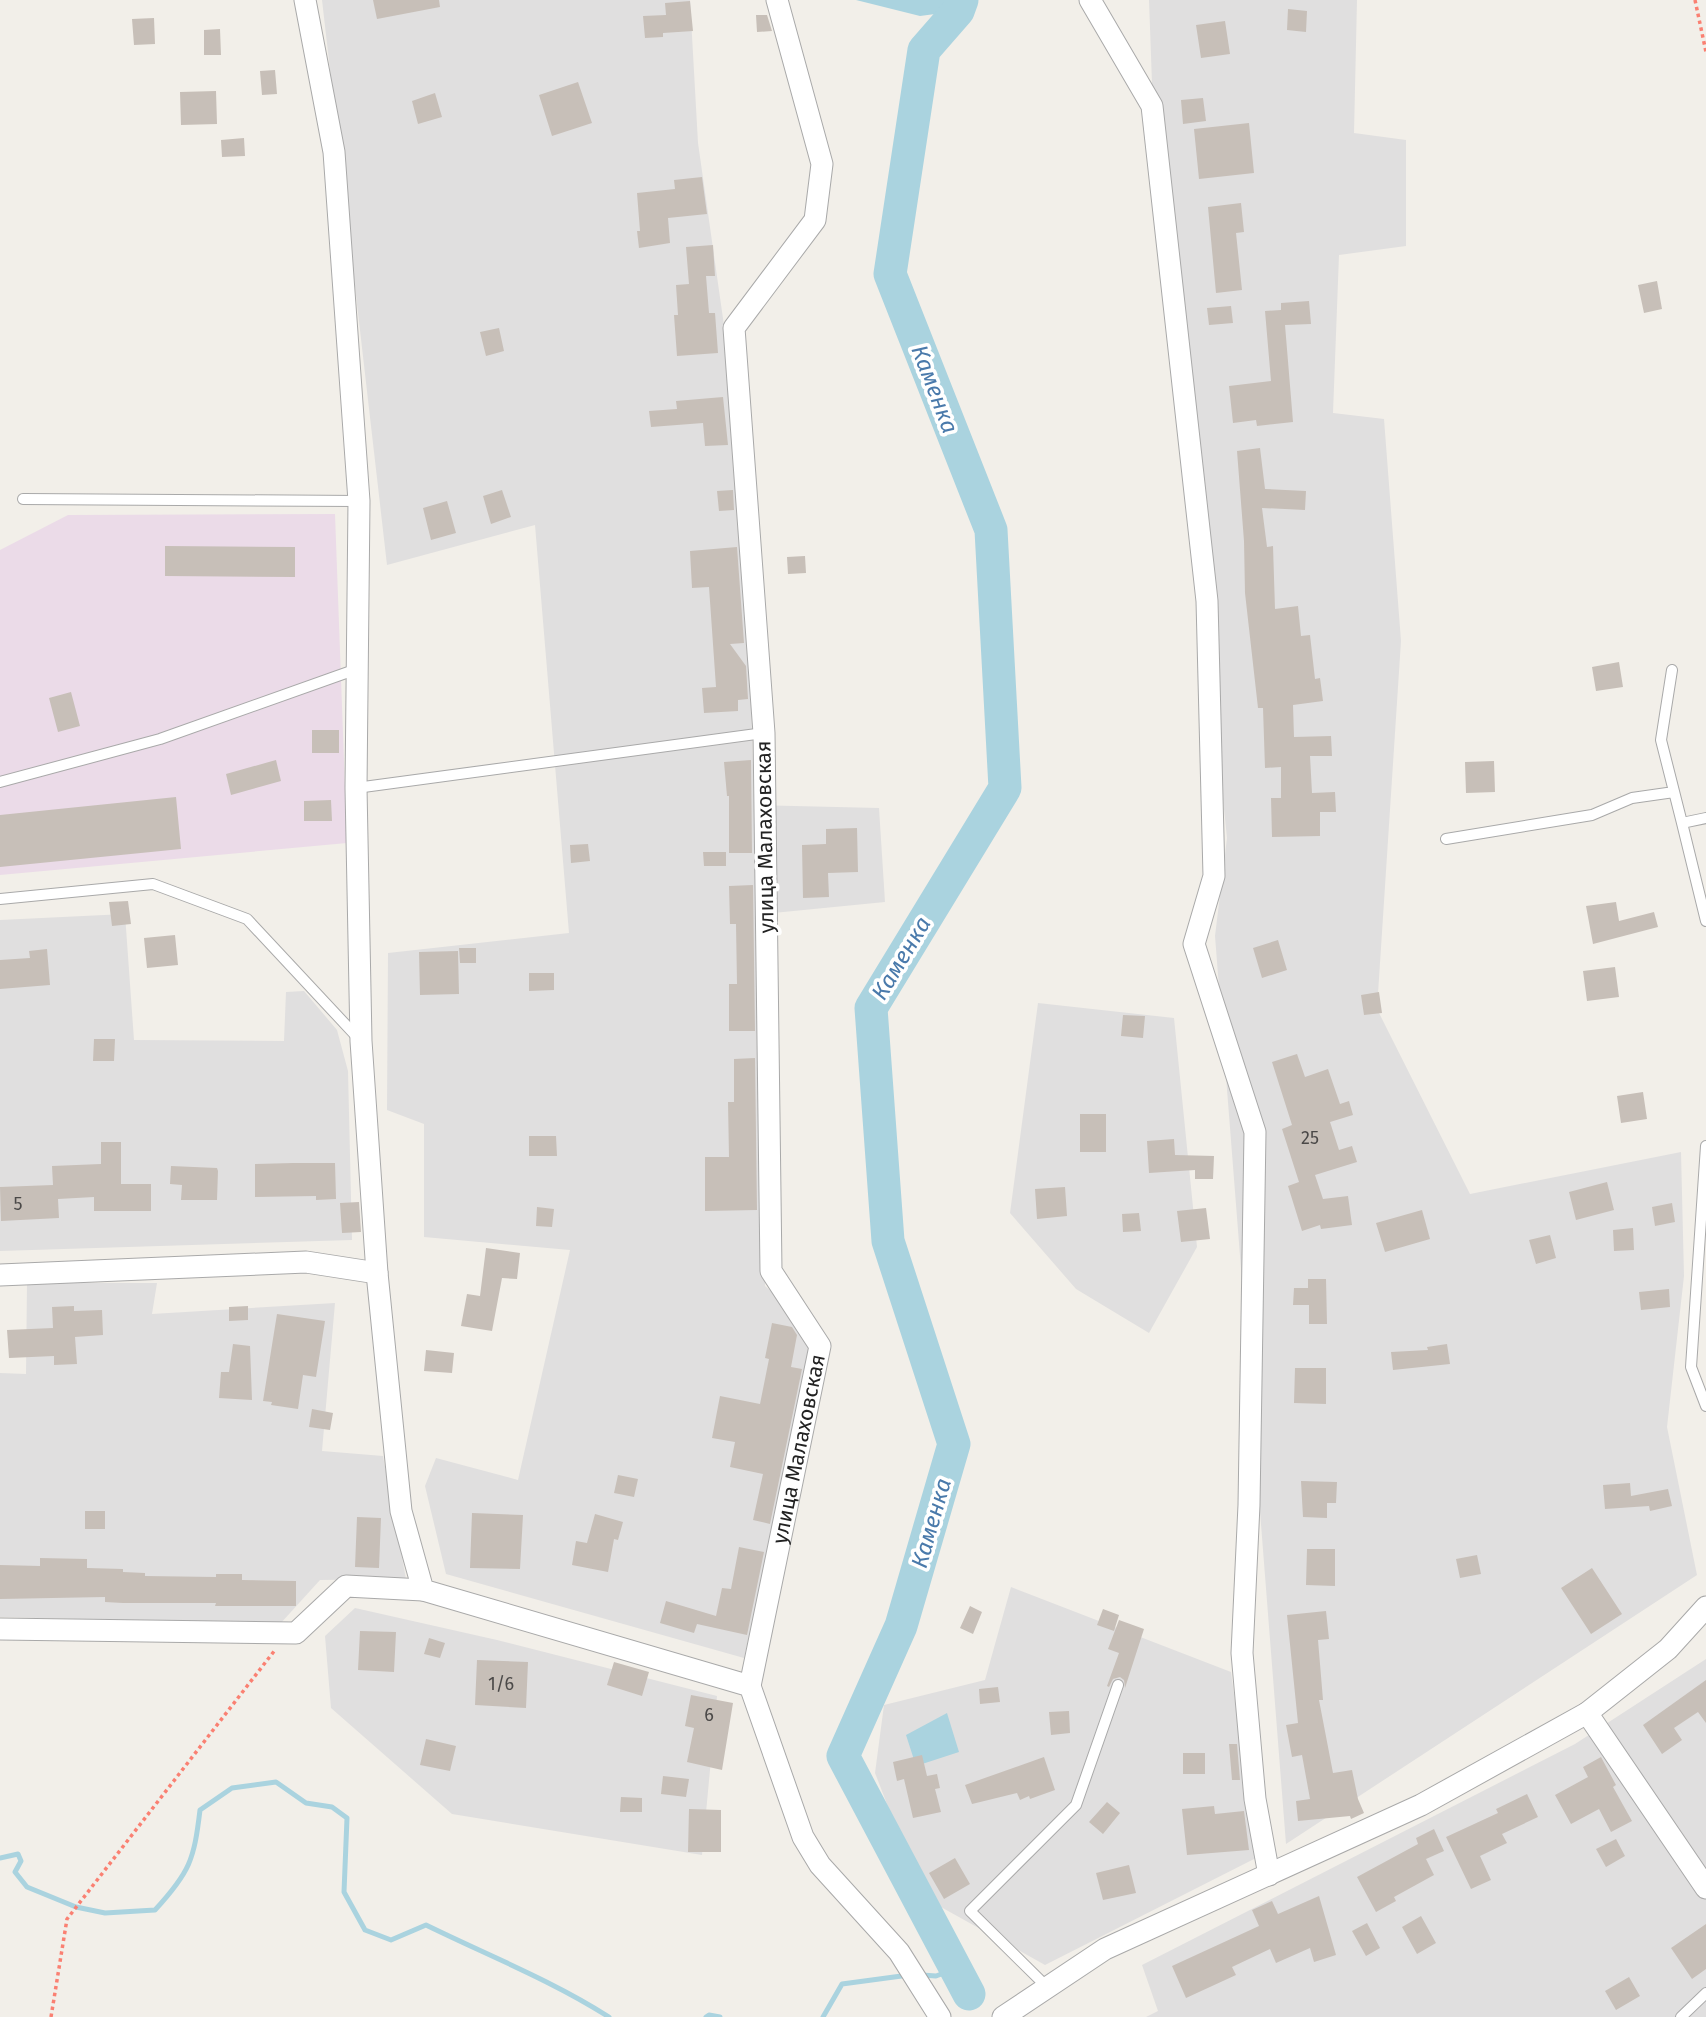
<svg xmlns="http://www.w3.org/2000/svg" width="1706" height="2017" viewBox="0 0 1706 2017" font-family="'Fira Sans',sans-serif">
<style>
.residential{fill:#e0dfdf}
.industrial{fill:#ebdbe8}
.water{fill:#aad3df}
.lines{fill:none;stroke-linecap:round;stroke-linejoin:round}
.stream{stroke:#aad3df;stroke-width:5}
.river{stroke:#aad3df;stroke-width:33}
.building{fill:#c7bfb8}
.lane-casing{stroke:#a9a9a9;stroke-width:12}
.street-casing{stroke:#a9a9a9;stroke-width:23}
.path{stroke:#fa8072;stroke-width:3.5;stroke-dasharray:3.5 3.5;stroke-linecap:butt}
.lane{stroke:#fff;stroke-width:10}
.street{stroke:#fff;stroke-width:21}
.labels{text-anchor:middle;stroke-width:7;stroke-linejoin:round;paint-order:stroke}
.number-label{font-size:18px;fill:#4b4948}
.street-label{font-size:21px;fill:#222;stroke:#fff}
.water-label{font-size:23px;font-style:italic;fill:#4a7aab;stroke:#fff}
</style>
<rect width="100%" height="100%" fill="#f2efe9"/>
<path class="residential" d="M322 0H690L698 143 745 473 754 805 879 808 885 902 763 914 765 1286 818 1331 744 1658 446 1574 425 1486 436 1458 518 1480 570 1250 424 1237V1124L387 1110 388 953 569 933 535 525 387 565Z
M1149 0H1357L1354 133 1406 140V246L1339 255 1333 413 1384 419 1401 641 1377 1009 1470 1194 1681 1152 1684 1276 1667 1427 1697 1575 1286 1844 1215 936 1227 838 1154 139Z
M125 914 134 1040 284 1041 286 992 304 991 337 1030 348 1071 352 1240 0 1251V920Z
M1038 1003 1174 1018 1197 1247 1149 1333 1076 1289 1010 1213Z
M27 1283H157L152 1314 335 1303 322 1451 383 1456 406 1579 320 1580 280 1624 0 1617V1373L26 1374Z
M1011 1587 1231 1672 1256 1858 1045 1965 923 1897 875 1773 884 1705 985 1680Z
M355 1608 497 1640 717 1696 702 1855 452 1814 331 1708 325 1636Z
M1706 1659V2017H1146L1158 2011 1142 1965 1575 1744Z"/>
<path class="industrial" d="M335 514 347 843 0 875V550L68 515Z"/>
<path class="water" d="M856 0H962L958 11 920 16Z
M947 1713 959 1752 916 1766 906 1735Z"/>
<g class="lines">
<path class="stream" d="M0 1858 18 1854 21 1861 15 1872 27 1887 76 1907 105 1913 155 1910C190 1872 194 1860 200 1810L232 1788 276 1782 306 1803 332 1807 347 1818 344 1892 365 1930 391 1940 426 1925C487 1955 551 1980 609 2017
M922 1975 936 1976 955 1969
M706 2017 709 2015 720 2017
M823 2017 842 1984 909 1975"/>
<path class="river" d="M962 0 958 11 924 50 890 274 991 530 1005 788 871 1008 888 1241 954 1444 901 1626 843 1756 969 1994"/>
</g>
<path class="building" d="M373 0H439L440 7 377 19Z
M690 1 693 31 663 33V37L645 38 643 16 666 15 665 3Z
M1288 9 1307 11 1306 32 1287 30Z
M756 15H767L772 31 757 32Z
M154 18 155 44 134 45 132 19Z
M1225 21 1230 54 1201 58 1196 25Z
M220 29 221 55H204V30Z
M275 70 277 94 262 95 260 71Z
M578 82 592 123 552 136 539 95Z
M216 91 217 124 181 125 180 92Z
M435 93 442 117 418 124 412 101Z
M1203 98 1206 121 1183 124 1181 100Z
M1249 123 1254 173 1199 179 1194 129Z
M244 138 245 156 222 157 221 140Z
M702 177 707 214 668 218 670 243 639 248 637 231H640L637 193 675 189 674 180Z
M1241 203 1244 232 1236 233 1242 290 1216 293 1208 207Z
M713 245 715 276H706L709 313H715L718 353 677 356 674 315H678L676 285 689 284 686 247Z
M1657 281 1662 309 1644 313 1638 285Z
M1309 301 1311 324 1285 325 1293 422 1257 426 1256 420 1233 423 1229 386 1271 381 1265 311 1281 310V303Z
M1231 306 1233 323 1209 325 1207 308Z
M499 328 504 351 486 356 480 332Z
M723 397 728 445 705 446 703 423 651 427 649 411 677 409 676 401Z
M1260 448 1265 489 1306 491 1305 510 1262 508 1267 547 1273 546 1275 609 1298 606 1301 636 1310 635 1315 679 1320 678 1323 701 1293 705 1294 737 1331 736 1332 756H1310L1312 793 1335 792 1336 812H1320V836L1272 837 1271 798H1281V767L1265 768 1263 708H1258L1245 593 1244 541 1237 451Z
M502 490 511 517 491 524 483 496Z
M733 490 734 510 719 511 717 491Z
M447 501 456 533 431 540 423 508Z
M165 546 295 547V577L165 576Z
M737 547 744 643 730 644 746 666 748 699 738 700V711L704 713 702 688 716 687 709 587 692 588 690 551Z
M805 556 806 573 788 574 787 557Z
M1619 662 1623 687 1596 691 1592 667Z
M71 692 80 726 58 732 49 698Z
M312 730H339V753H312Z
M276 760 281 781 231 795 226 774Z
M751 760 752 853H729V796H727L724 762Z
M1494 761 1495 792 1466 793 1465 762Z
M176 797 181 849 0 867V815Z
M331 800 332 821H304V801Z
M857 828 858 872 828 873 829 897 803 898 802 845 826 844V829Z
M588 844 590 861 571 863 570 845Z
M703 852H726V866H704Z
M753 885 755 1031H729V984H737L736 924H730L729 886Z
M128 901 131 924 112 926 109 902Z
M1616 902 1619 921 1654 912 1658 927 1593 944 1586 906Z
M175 935 178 965 147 968 144 938Z
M1278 940 1287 970 1262 978 1253 948Z
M459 948H476V963H460Z
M47 949 50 985 0 989V960L30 958 29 951Z
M458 951 459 994 420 995 419 952Z
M1615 967 1619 997 1587 1001 1583 971Z
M529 973H554V990L529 991Z
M1379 992 1382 1013 1364 1015 1361 995Z
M1123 1015 1145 1016 1143 1038 1121 1036Z
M94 1039H115L114 1061H93Z
M1297 1054 1305 1077 1328 1069 1340 1104 1349 1101 1353 1115 1330 1122 1339 1150 1352 1146 1357 1162 1315 1175 1323 1199 1348 1196 1352 1225 1321 1229 1320 1225 1302 1231 1288 1186 1299 1182 1282 1129 1292 1125 1272 1062Z
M755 1058 757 1210 705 1211V1157H729L728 1102H734V1059Z
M1643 1092 1647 1119 1621 1123 1617 1096Z
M1080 1114H1106V1152H1080Z
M529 1136H556L557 1156H529Z
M1174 1139 1175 1155 1214 1156 1213 1179H1195V1170L1149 1173 1147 1141Z
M101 1142H121V1184H151V1211H94V1197L58 1199 59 1218 1 1221 0 1187 53 1185 52 1166 101 1164Z
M293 1163H335L336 1199 316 1200V1196L255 1197V1164Z
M171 1166 217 1168 218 1171 217 1200H181L182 1185 170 1184Z
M1607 1182 1614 1210 1576 1220 1569 1192Z
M1065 1187 1067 1216 1037 1219 1035 1189Z
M359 1202 361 1232 342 1233 340 1203Z
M1672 1203 1675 1222 1655 1226 1652 1207Z
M537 1207 554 1209 552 1227 536 1226Z
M1206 1208 1210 1239 1181 1242 1177 1211Z
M1422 1210 1430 1239 1385 1252 1376 1223Z
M1139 1213 1141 1231 1123 1232 1122 1214Z
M1633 1228 1634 1250 1614 1251 1613 1230Z
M1550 1235 1556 1258 1536 1264 1529 1240Z
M486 1248 520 1253 517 1279 502 1278 492 1331 461 1326 467 1294 480 1296Z
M1308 1279H1326L1327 1324H1309V1305H1293L1294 1288H1308Z
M1669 1289 1670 1307 1641 1310 1639 1292Z
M74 1306V1311L102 1310 103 1335 75 1337 77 1364 54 1365V1356L9 1358 7 1330 53 1328 52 1307Z
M248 1306V1320L229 1321V1307Z
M277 1314 325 1321 316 1377 303 1375 298 1409 271 1405 272 1402 263 1401Z
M772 1323 792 1327 797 1335 791 1367 802 1369 770 1524 753 1520 763 1474 730 1467 735 1442 712 1438 720 1396 760 1404 769 1359 765 1358Z
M233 1344 250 1346 252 1400 219 1398 221 1372H229Z
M1447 1344 1450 1364 1393 1370 1391 1352 1428 1350 1427 1347Z
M426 1350 454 1353 452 1373 424 1371Z
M1295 1368H1326V1404L1294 1403Z
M312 1409 333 1413 330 1430 309 1427Z
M618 1475 638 1479 634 1497 614 1493Z
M1301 1481 1337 1482 1336 1503H1327V1518L1303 1517Z
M1630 1483 1631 1496 1668 1489 1672 1506 1650 1511 1649 1506 1605 1509 1603 1485Z
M85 1511H105V1529H85Z
M472 1513 523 1515 520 1569 470 1568Z
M595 1514 623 1522 618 1540 614 1539 608 1572 572 1565 576 1541 587 1543Z
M357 1517 381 1518 379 1568 355 1567Z
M739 1547 764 1552 747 1635 697 1624 694 1633 660 1623 666 1601 716 1616 722 1588 731 1589Z
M1307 1549H1335V1586L1306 1585Z
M1477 1555 1481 1574 1460 1578 1456 1559Z
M40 1558 87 1559V1568L123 1569V1572L145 1573V1576L216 1577V1574H242V1580L296 1581V1606H215L216 1603H123L105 1602V1597L0 1599V1565L40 1566Z
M1592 1568 1622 1614 1591 1634 1561 1588Z
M970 1606 982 1612 973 1634 960 1628Z
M1103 1609 1119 1615 1114 1631 1097 1625Z
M1326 1611 1329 1639 1318 1640 1323 1700H1319L1333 1773 1352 1770 1358 1799 1364 1813 1351 1819 1350 1816 1298 1821 1296 1801 1310 1799 1302 1755 1292 1757 1286 1725 1298 1723 1287 1615Z
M1119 1620 1144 1629 1125 1688 1124 1680 1120 1677 1113 1679 1109 1687 1107 1686 1119 1653 1108 1649Z
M360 1631 396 1632 394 1672 358 1670Z
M429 1638 445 1643 440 1658 424 1654Z
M477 1660 528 1662 526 1708 475 1705Z
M614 1662 649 1672 642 1696 607 1685Z
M1706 1680V1723L1698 1712 1674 1728 1682 1740 1662 1754 1643 1725Z
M998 1687 1000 1702 980 1704 979 1689Z
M691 1695 733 1703 722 1770 687 1762 694 1728 685 1726Z
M1069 1711 1070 1733 1051 1735 1049 1712Z
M426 1739 456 1746 450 1771 420 1765Z
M1229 1744H1237L1240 1780H1232Z
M1183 1753H1205V1774H1183Z
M922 1755 927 1776 937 1774 940 1788 935 1789 941 1812 913 1818 904 1779 897 1781 893 1762Z
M1044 1757 1055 1790 1030 1799 1029 1796 1020 1800 1017 1793 972 1804 965 1785Z
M1601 1757 1616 1785 1613 1787 1632 1821 1611 1832 1599 1809 1571 1824 1555 1795 1588 1777 1583 1767Z
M663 1776 689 1779 686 1797 661 1794Z
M1527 1794 1538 1817 1502 1834 1507 1843 1480 1856 1491 1880 1471 1889 1446 1837 1498 1813 1496 1809Z
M621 1797 642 1798V1812H620Z
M1107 1802 1120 1813 1103 1834 1089 1822Z
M1214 1806 1215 1814 1244 1811 1249 1850 1187 1855 1182 1809Z
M689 1809 721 1810V1852H688Z
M1434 1829 1444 1851 1426 1859 1434 1875 1394 1897 1396 1901 1376 1912 1357 1877 1418 1844 1416 1838Z
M1616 1839 1625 1856 1606 1867 1596 1849Z
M955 1858 970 1884 944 1899 929 1873Z
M1129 1865 1136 1893 1103 1900 1096 1873Z
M1319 1896 1336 1955 1314 1962 1310 1948 1276 1963 1270 1949 1232 1967 1236 1975 1186 1998 1172 1966 1259 1926 1252 1910 1272 1901 1278 1914Z
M1421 1916 1436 1943 1417 1954 1402 1927Z
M1367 1923 1380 1948 1366 1956 1352 1931Z
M1706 1924V1969L1692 1979 1671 1948Z
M1629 1977 1640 1996 1616 2010 1605 1991Z"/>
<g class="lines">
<g class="lane-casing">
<path id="lane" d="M23 499 359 501
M1672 670 1661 740 1682 823
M0 782 160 739 357 669
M356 788 764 733
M1706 818 1682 823 1706 921
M1446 839 1592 815 1632 798 1674 792
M0 899 153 884 247 919 359 1039
M1706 1146 1691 1367 1706 1406
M1046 1986 970 1911 1076 1805 1118 1685
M1681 2017 1706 1993"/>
</g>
<g class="street-casing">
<g id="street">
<path d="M305 0 334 152 359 501 356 788 361 1041 377 1273 401 1511 423 1590 750 1686 803 1837 820 1865 899 1952 940 2017"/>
<path d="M1090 0 1152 106 1207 601 1214 876 1194 944 1255 1132 1249 1505 1242 1653 1255 1799 1269 1875"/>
<path d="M0 1275 306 1262 377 1273"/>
<path d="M0 1629 296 1633 346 1586 423 1590"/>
<path id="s1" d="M750 1686 820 1346 771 1271 764 733 734 328 815 220 822 164 777 0"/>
<path d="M1587 1713 1706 1888"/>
<path d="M1003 2017 1105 1949 1421 1805 1587 1713 1668 1649 1706 1607"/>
</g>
</g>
<path class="path" d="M1695 0 1706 52
M51 2017 67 1919 275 1650"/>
<use href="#lane" class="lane"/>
<use href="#street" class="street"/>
</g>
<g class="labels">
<g class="number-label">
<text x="1310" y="1144">25</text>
<text x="18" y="1210">5</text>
<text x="501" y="1690">1/6</text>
<text x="709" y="1721">6</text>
</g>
<g class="street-label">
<text transform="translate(765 837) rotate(-91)" y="7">улица Малаховская</text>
<text dy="7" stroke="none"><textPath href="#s1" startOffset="242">улица Малаховская</textPath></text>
</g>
<g class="water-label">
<text transform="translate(935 389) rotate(69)" y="8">Каменка</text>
<text transform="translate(901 958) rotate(-59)" y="8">Каменка</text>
<text transform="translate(931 1523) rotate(-74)" y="8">Каменка</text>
</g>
</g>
</svg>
